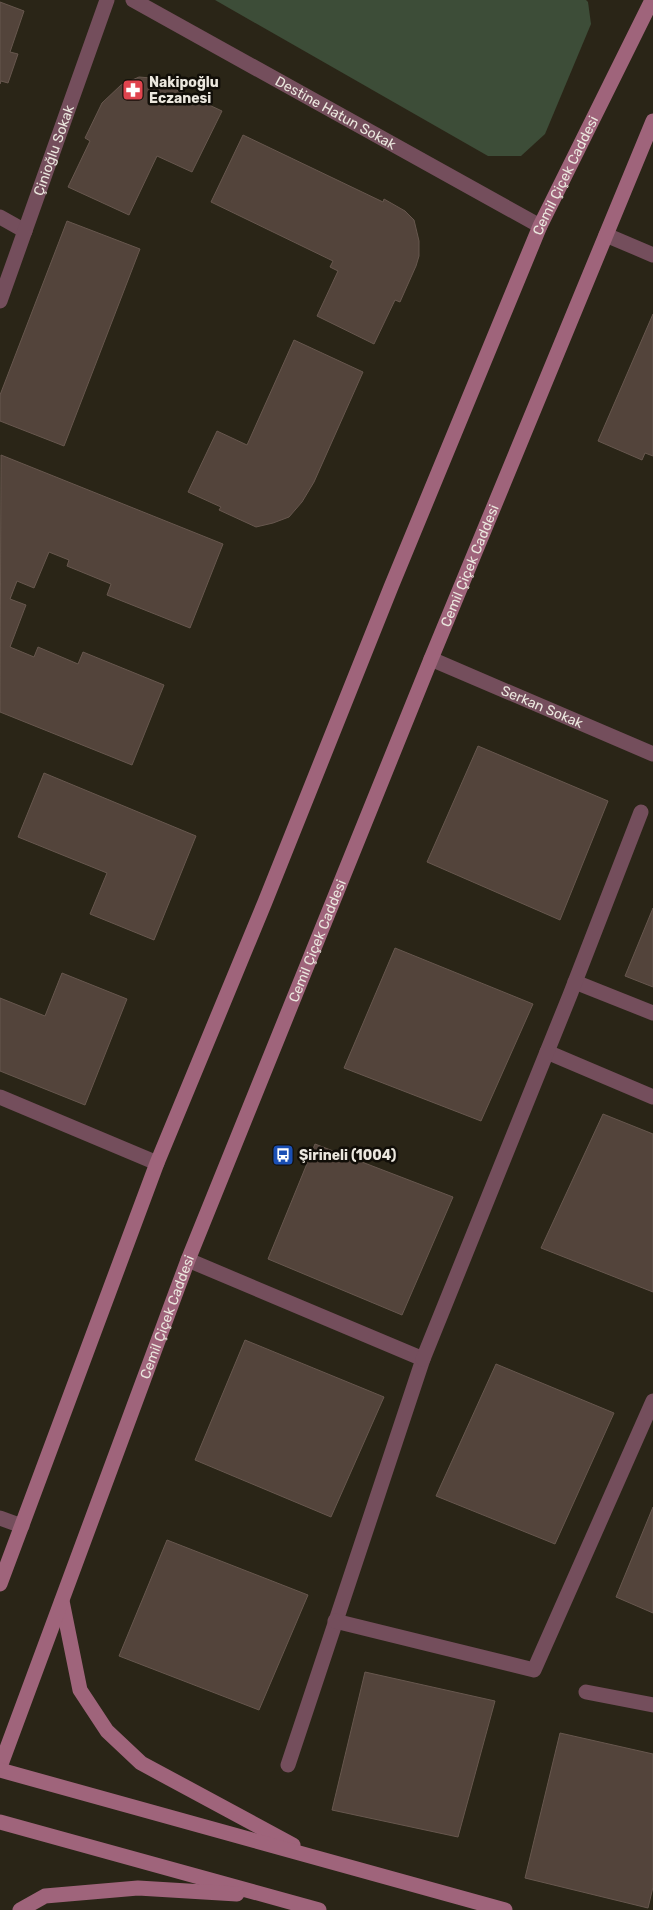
<svg xmlns="http://www.w3.org/2000/svg" width="653" height="1910" viewBox="0 0 653 1910" font-family="Rubik,sans-serif">
<style>
.green{fill:#3d4d38}
.building{fill:#53443b;stroke:#67574e}
.lines{fill:none;stroke-linecap:round;stroke-linejoin:round}
.lane{stroke:#744e5c;stroke-width:15}
.street{stroke:#744e5c;stroke-width:15}
.secondary{stroke:#9f647b;stroke-width:15}
.labels{text-anchor:middle;stroke-width:5;stroke-linejoin:round;paint-order:stroke}
.poi-label{font-size:14px;font-weight:bold;fill:#ebe7de;stroke:#110e08;text-anchor:start}
.street-label{font-size:14px;fill:#ebe7de;stroke:#110e08}
</style>
<rect width="100%" height="100%" fill="#2a2517"/>
<path class="green" d="M215 0H586L588 2 591 24 545 134 521 156H488Z"/>
<path class="building" d="M0 2 24 11 10 52 18 54 8 83 1 81 0 84Z
M139 77 151 78 222 111 192 172 157 156 129 215 68 187 90 141 85 138 102 103 121 85Z
M243 135 383 202 384 199 405 211 414 220 419 241V256L416 266 400 302 395 300 374 344 317 316 338 271 330 267 333 261 211 202Z
M67 221 140 249 64 446 0 421V395Z
M653 314V456L645 453 642 460 598 441Z
M294 340 363 372 314 482 302 502 289 517 273 523 256 527 219 510 221 507 188 492 217 431 247 445Z
M1 455 223 544 190 628 107 595 111 584 67 566 69 560 49 552 34 588 17 581 10 599 26 605 10 647 34 657 38 647 78 664 83 652 164 685 132 765 0 712Z
M478 746 608 801 560 920 427 862Z
M44 773 196 836 154 940 90 914 107 873 18 837Z
M653 908V987L625 976Z
M395 948 533 1004 481 1121 344 1068Z
M62 973 127 999 85 1105 0 1071V998L45 1016Z
M603 1114 653 1134V1292L541 1248Z
M315 1144 453 1197 402 1315 268 1259Z
M245 1340 384 1397 331 1517 195 1460Z
M496 1364 614 1413 555 1544 436 1496Z
M653 1507V1613L616 1597Z
M167 1540 308 1595 259 1710 119 1656Z
M365 1672 495 1701 458 1837 332 1810Z
M560 1733 653 1754V1887L648 1908 525 1878Z"/>
<g class="lines">
<path class="lane" d="M0 217 25 231"/>
<g class="street">
<path id="s1" d="M133 0 540 226"/>
<path d="M606 235 653 255"/>
<path id="s2" d="M0 301 107 0"/>
<path id="s3" d="M431 659 653 754"/>
<path d="M575 982 653 1013"/>
<path d="M547 1052 653 1097"/>
<path d="M0 1097 157 1163"/>
<path d="M188 1260 423 1359 288 1765"/>
<path d="M423 1359 570 995 641 812"/>
<path d="M0 1518 22 1526"/>
<path d="M335 1621 534 1670 653 1401"/>
<path d="M586 1692 653 1705"/>
</g>
<g class="secondary">
<path id="s4" d="M0 1584 157 1163 265 902 391 587 540 226 652 0"/>
<path d="M62 1601 80 1690 107 1731 141 1763 293 1845"/>
<path id="s5" d="M0 1767 188 1260 431 659 653 121"/>
<path d="M0 1770 505 1910"/>
<path d="M0 1822 319 1910"/>
<path d="M20 1910 45 1896 138 1888 237 1894"/>
</g>
</g>
<defs>
<g id="pharmacy-square" transform="scale(1.125)"><rect x="-9" y="-9" width="18" height="18" rx="4" fill="#e0444e" stroke="#110e08"/><path d="M-2-6h4v4h4v4h-4v4h-4v-4h-4v-4h4Z" fill="#fff"/></g>
<g id="bus-square" transform="scale(1.125)"><rect x="-9" y="-9" width="18" height="18" rx="4" fill="#1a4fb4" stroke="#110e08"/><path d="M-5-6H5V4H4V6H2V4H-2V6H-4V4H-5ZM-3.5-4V0h7V-4ZM-3.5 1.2v1.5H-2V1.2ZM2 1.2v1.5H3.5V1.2Z" fill="#fff"/></g>
</defs>
<g fill-rule="evenodd">
<use href="#pharmacy-square" x="133" y="90"/>
<use href="#bus-square" x="283" y="1155"/>
</g>
<g class="labels">
<g class="poi-label">
<text x="149" y="87">Nakipoğlu<tspan x="149" dy="16">Eczanesi</tspan></text>
<text x="299" y="1160">Şirineli (1004)</text>
</g>
<g class="street-label">
<text dy="5" stroke="none"><textPath href="#s1" startOffset="232">Destine Hatun Sokak</textPath></text>
<text dy="5" stroke="none"><textPath href="#s2" startOffset="160">Çinioğlu Sokak</textPath></text>
<text dy="5" stroke="none"><textPath href="#s4" startOffset="1518">Cemil Çiçek Caddesi</textPath></text>
<text dy="5" stroke="none"><textPath href="#s5" startOffset="1290">Cemil Çiçek Caddesi</textPath></text>
<text dy="5" stroke="none"><textPath href="#s3" startOffset="121">Serkan Sokak</textPath></text>
<text dy="5" stroke="none"><textPath href="#s5" startOffset="885">Cemil Çiçek Caddesi</textPath></text>
<text dy="5" stroke="none"><textPath href="#s5" startOffset="480">Cemil Çiçek Caddesi</textPath></text>
</g>
</g>
</svg>
